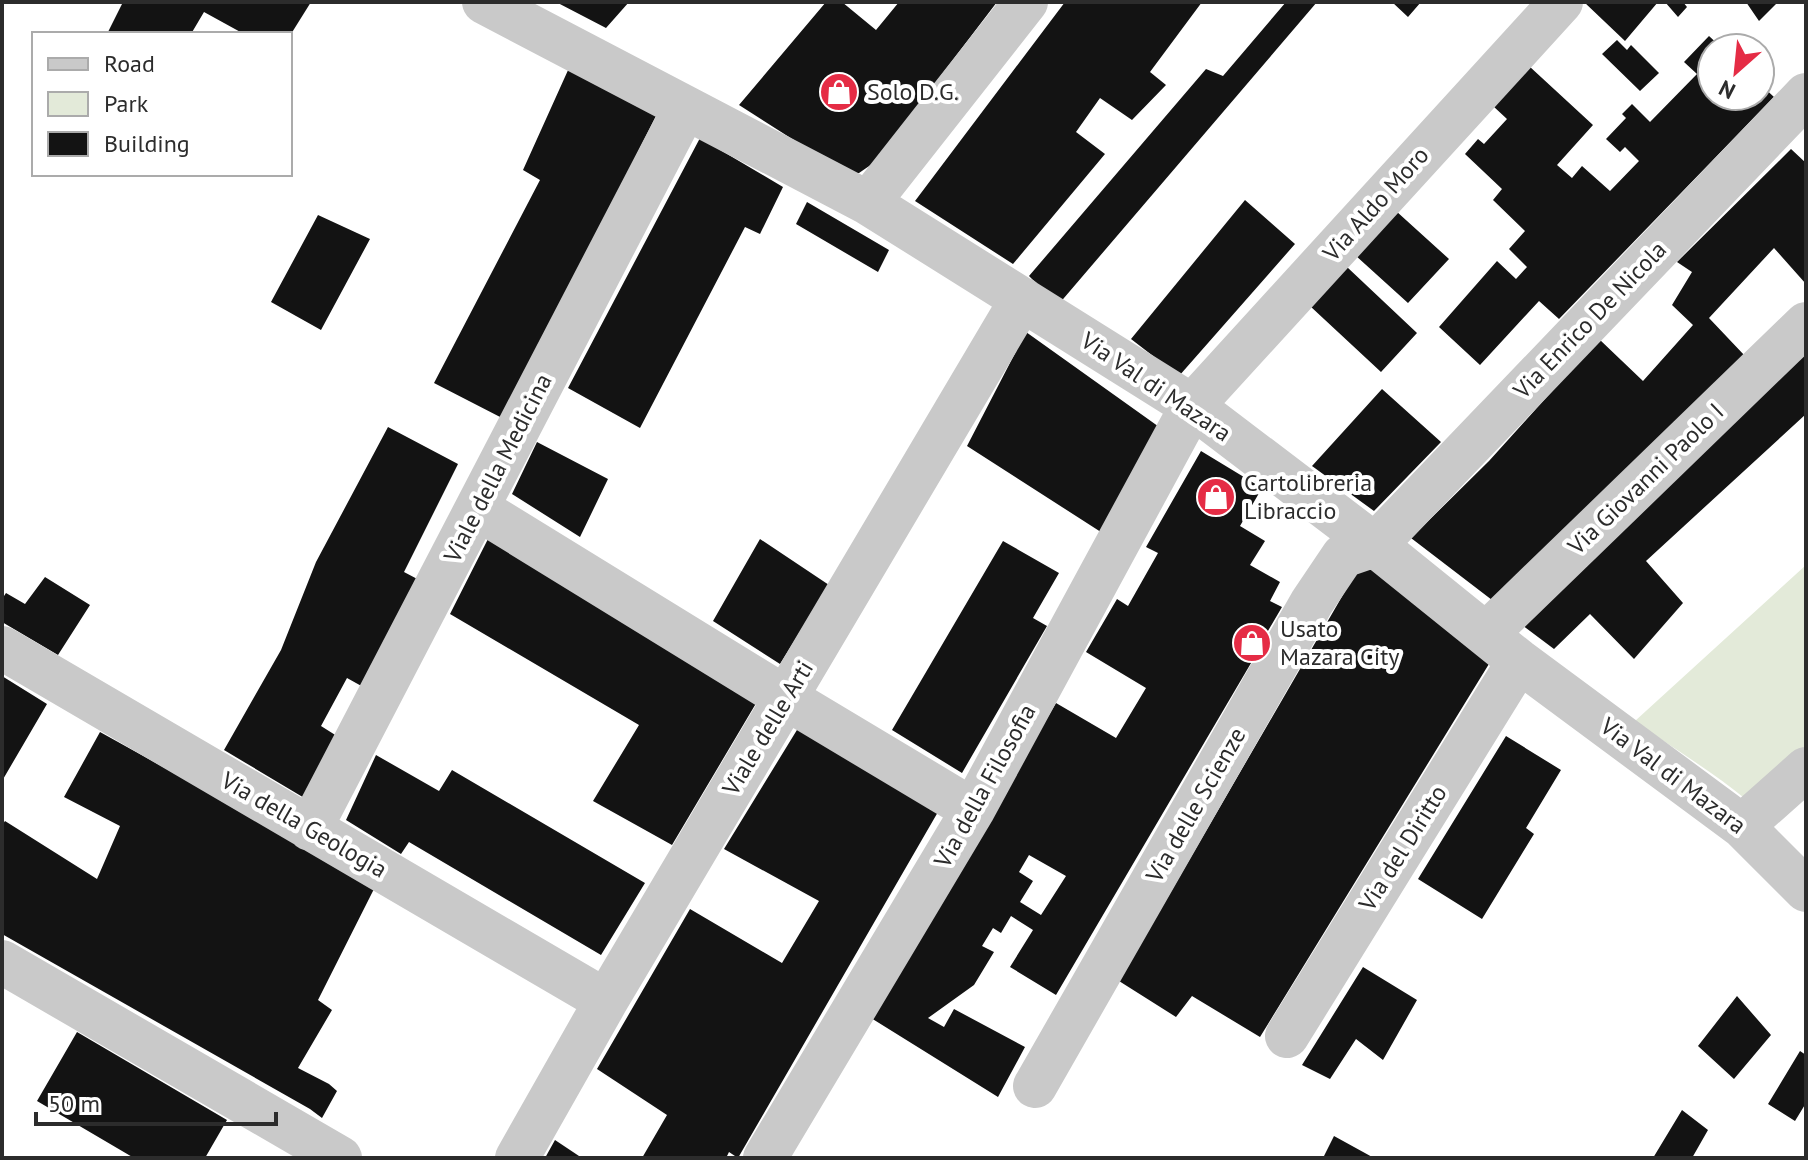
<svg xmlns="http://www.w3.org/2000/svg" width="1808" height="1160" viewBox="0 0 1808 1160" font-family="'PT Sans',sans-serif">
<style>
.green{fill:#e3ead9}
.building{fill:#131313;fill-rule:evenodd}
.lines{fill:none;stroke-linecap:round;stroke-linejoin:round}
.minor{stroke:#c9c9c9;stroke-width:44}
.labels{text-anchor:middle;stroke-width:8;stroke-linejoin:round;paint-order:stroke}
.poi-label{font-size:24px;fill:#2c2c2c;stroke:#fff;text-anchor:start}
.street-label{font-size:24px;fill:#2c2c2c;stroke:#fff}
</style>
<rect width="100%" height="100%" fill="#fff"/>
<path class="green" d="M1806 565V748L1748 801C1712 771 1672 748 1635 721Z"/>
<path class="building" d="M123 2H311L291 34H244L204 12 191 34H107Z
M556 2H629L606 28Z
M826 2H842L876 30 899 2H997L875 162 859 173 847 174 739 105Z
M1065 2H1202L1150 72 1166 85 1132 120 1100 98 1076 132 1105 154 1013 264 915 201Z
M1286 2H1317L1058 305 1029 276 1206 69 1223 76Z
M1392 2H1421L1408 17Z
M1584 2H1658L1625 41Z
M1665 2H1683L1687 7 1678 17Z
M1746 2H1778L1759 21Z
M1709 36 1722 48H1712V96H1760V84L1774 97 1559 319 1539 301 1480 365 1439 327 1497 261 1516 279 1527 267 1509 249 1525 231 1493 200 1502 189 1465 154 1478 139 1484 144 1507 119 1493 106 1529 66 1593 125 1557 165 1572 178 1582 166 1610 191 1639 161 1625 147 1620 152 1606 139 1626 118 1622 114 1632 104 1650 122 1697 74 1684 62Z
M1617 40 1627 50 1631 45 1659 73 1640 91 1602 54Z
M569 68 657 114 504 419 434 383 540 180 523 170Z
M700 138 783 187 760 234 745 227 640 428 568 388Z
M1791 149 1806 163V284L1774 248 1709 318 1745 356 1492 600 1411 538 1489 461 1599 339 1643 381 1693 325 1672 305 1692 272 1677 262Z
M1245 200 1295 244 1179 376 1131 339Z
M807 202 889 250 878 272 796 224Z
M1396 211 1449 259 1408 303 1355 255Z
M318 215 370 239 321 330 271 302Z
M1347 267 1417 333 1381 372 1310 306Z
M1026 332 1162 429 1104 534 967 446Z
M1806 348V414L1646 561 1683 603 1634 659 1590 614 1554 649 1518 622Z
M1382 389 1441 442 1374 511 1312 466Z
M388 427 458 464 404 572 423 582 365 688 347 678 321 726 340 738 306 799 224 750 281 650 316 562Z
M537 442 608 479 580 537 512 494Z
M1201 451 1262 488 1240 526 1265 541 1250 565 1280 582 1270 601 1282 607 1265 636 1259 632 1252 643 1246 653 1254 658 1056 995 1010 967 1033 930 1011 916 1001 933 993 928 982 946 994 952 974 985 928 1018 944 1027 954 1009 1025 1047 998 1097 871 1018 1056 703 1116 738 1146 688 1086 652 1117 599 1128 606 1158 553 1146 547ZM1029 855 1066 876 1041 915 1020 902 1033 881 1019 872Z
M489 537 758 700 672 845 593 801 639 725 450 614Z
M760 539 829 585 780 664 713 621Z
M1003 541 1059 573 1033 618 1047 626 962 773 892 730Z
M1362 562 1492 659 1260 1037 1192 996 1176 1017 1119 981Z
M45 577 90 605 58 655 2 622V599L6 593 25 604Z
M2 676 47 704 2 781Z
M800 725 942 805 738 1158 729 1152 726 1158H642L667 1115 597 1069 690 909 782 963 819 901 724 849Z
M100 732 376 885 318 1000 332 1010 298 1068 329 1084 337 1091 322 1118 310 1109 2 934V825L5 821 97 879 120 826 64 797Z
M1506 736 1561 770 1526 828 1534 834 1482 919 1418 879Z
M376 755 439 791 452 770 645 883 601 955 409 842 401 854 346 820Z
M1363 967 1417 1000 1383 1060 1356 1039 1330 1079 1302 1065Z
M1737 996 1771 1035 1734 1079 1698 1046Z
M77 1032 227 1120 205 1158H134L37 1101Z
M1800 1051 1806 1055V1103L1795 1121 1768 1104Z
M1682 1110 1708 1130 1692 1158H1653Z
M1334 1136 1374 1158H1323Z
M555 1140 582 1158H545Z"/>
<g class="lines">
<path class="minor" d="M484 2 868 203 1192 406 1375 545 1519 661 1742 826 1806 890
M868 203 1026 2
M477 508 786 698 973 810
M1486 634 1806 324
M2 648 606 1001
M1742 826 1806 769
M310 829 685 108
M2 962 340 1158
M1287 1036 1519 661
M1035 1086 1312 602 1343 556 1375 545 1806 95
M517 1158 606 1001 1022 299
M765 1158 973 810 1192 406 1561 2"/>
</g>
<defs>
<g id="shop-disc" transform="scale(2)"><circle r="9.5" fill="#e52c45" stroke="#fff"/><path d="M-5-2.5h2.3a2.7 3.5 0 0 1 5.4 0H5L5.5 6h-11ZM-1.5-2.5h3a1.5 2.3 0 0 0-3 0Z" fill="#fff"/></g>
</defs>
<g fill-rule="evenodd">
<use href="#shop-disc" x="839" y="92"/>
<use href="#shop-disc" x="1216" y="497"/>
<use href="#shop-disc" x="1252" y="643"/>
</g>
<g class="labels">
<g class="poi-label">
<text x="867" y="100">Solo D.G.</text>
<text x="1244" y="491">Cartolibreria<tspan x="1244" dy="28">Libraccio</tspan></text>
<text x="1280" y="637">Usato<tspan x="1280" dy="28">Mazara City</tspan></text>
</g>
<g class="street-label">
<text transform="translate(1376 204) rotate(-48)" y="8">Via Aldo Moro</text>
<text transform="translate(1590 320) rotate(-46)" y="8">Via Enrico De Nicola</text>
<text transform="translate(1156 387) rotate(34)" y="8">Via Val di Mazara</text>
<text transform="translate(498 468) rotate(-63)" y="8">Viale della Medicina</text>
<text transform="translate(1646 479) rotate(-44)" y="8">Via Giovanni Paolo I</text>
<text transform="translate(768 728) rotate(-59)" y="8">Viale delle Arti</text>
<text transform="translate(1673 776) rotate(37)" y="8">Via Val di Mazara</text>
<text transform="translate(985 786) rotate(-61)" y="8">Via della Filosofia</text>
<text transform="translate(1196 805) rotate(-60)" y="8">Via delle Scienze</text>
<text transform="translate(304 825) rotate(30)" y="8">Via della Geologia</text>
<text transform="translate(1403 848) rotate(-58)" y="8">Via del Diritto</text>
</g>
</g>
<rect width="1808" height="1160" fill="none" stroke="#2c2c2c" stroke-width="8"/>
<rect x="32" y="32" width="260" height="144" fill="#ffffff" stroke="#ababab" stroke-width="2"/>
<rect x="48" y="58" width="40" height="12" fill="#c9c9c9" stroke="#ababab" stroke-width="2"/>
<text x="104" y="72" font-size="24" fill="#2c2c2c">Road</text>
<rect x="48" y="92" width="40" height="24" fill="#e3ead9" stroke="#ababab" stroke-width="2"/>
<text x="104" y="112" font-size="24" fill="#2c2c2c">Park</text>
<rect x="48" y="132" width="40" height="24" fill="#131313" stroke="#ababab" stroke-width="2"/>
<text x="104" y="152" font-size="24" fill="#2c2c2c">Building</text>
<g transform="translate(1736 72) rotate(207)"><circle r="38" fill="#ffffff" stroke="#ababab" stroke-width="2"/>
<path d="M0-6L14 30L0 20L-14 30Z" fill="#e52c45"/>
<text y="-12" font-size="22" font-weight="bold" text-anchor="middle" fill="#2c2c2c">N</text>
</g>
<path d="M36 1112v12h240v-12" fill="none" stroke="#2c2c2c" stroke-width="4"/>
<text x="48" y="1112" font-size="24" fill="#2c2c2c" stroke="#ffffff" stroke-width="6" paint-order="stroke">50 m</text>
</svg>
